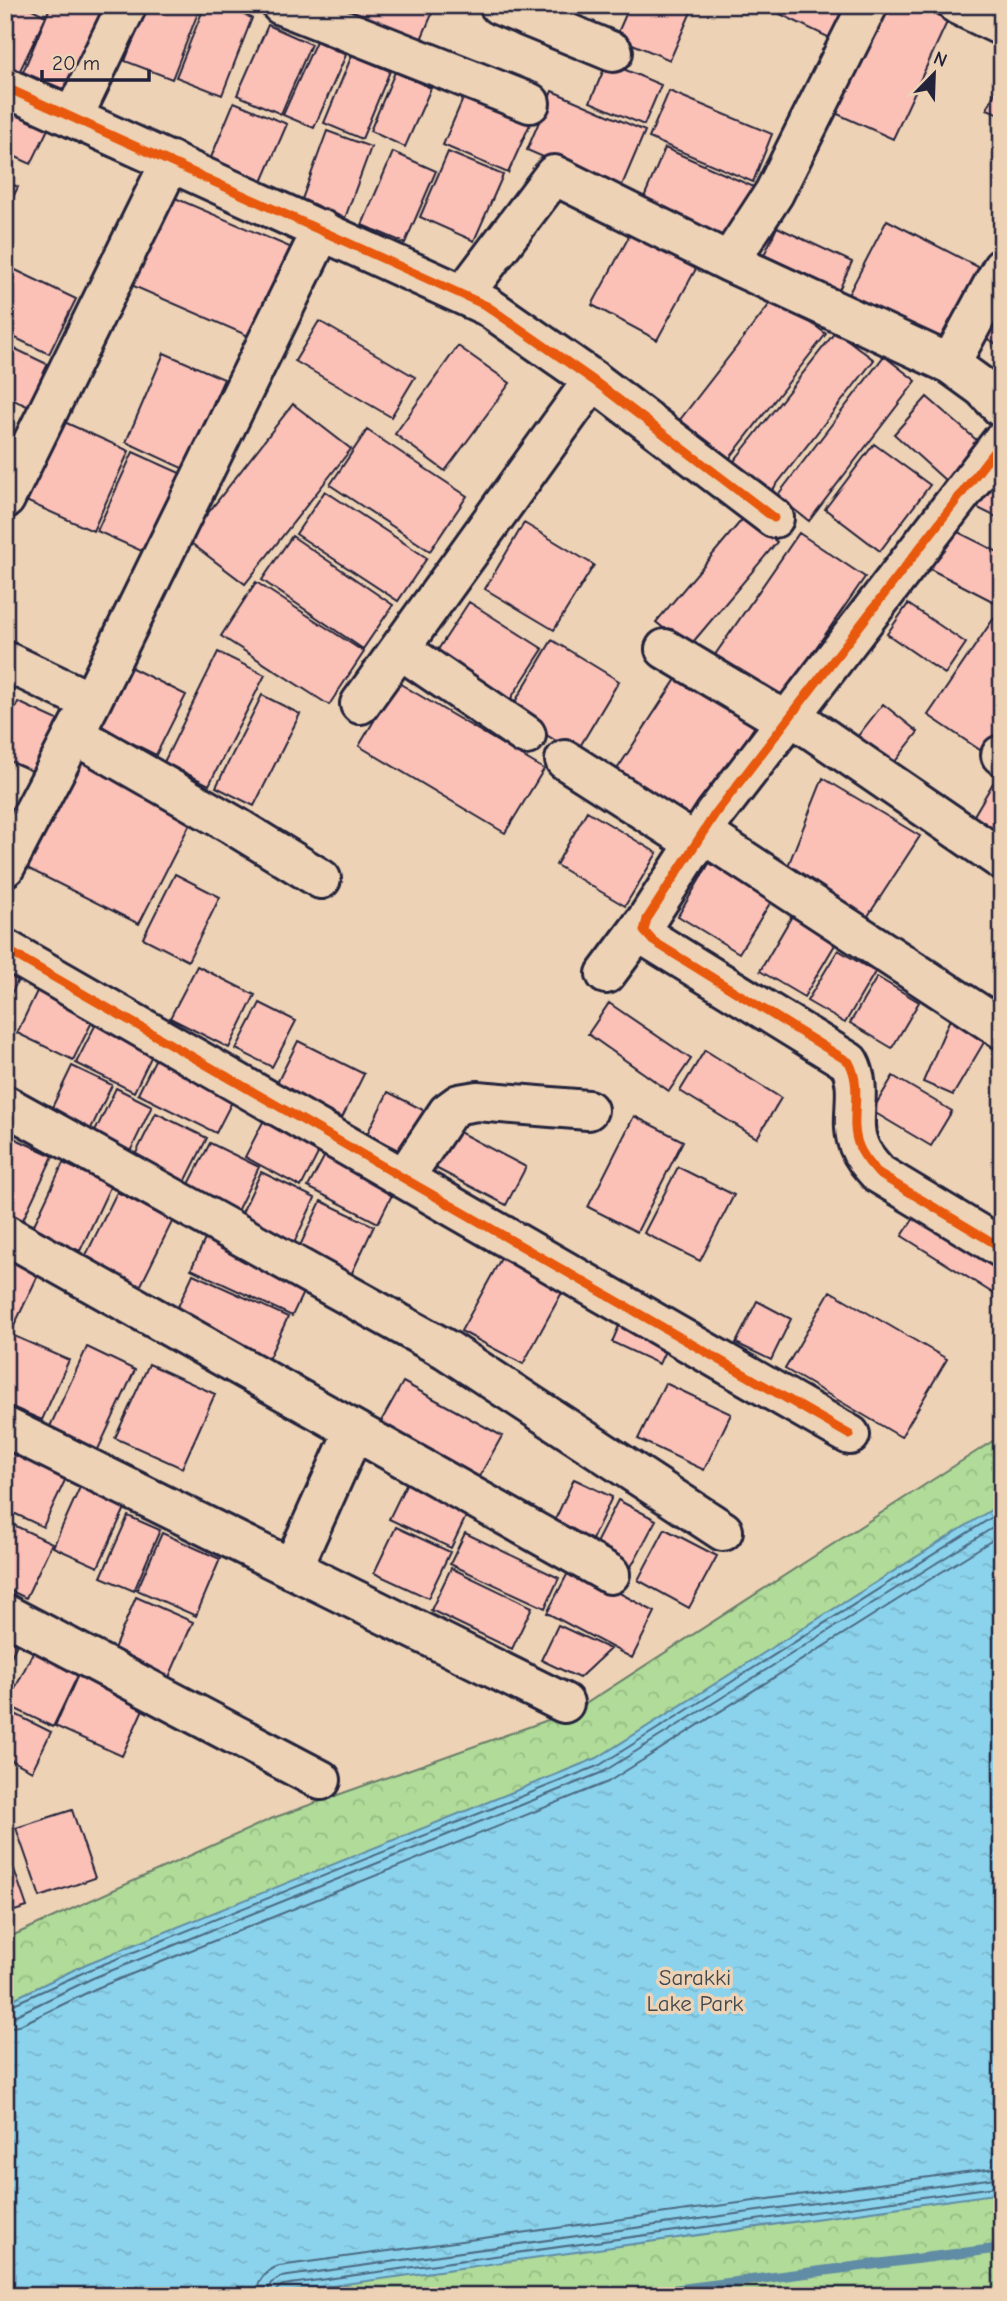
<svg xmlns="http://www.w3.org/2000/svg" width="1007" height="2301" viewBox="0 0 1007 2301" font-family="'Comic Neue',sans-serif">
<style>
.park{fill:url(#park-crowns);stroke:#697e6a;stroke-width:2}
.water{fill:url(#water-ripples);stroke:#618ca5;stroke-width:2}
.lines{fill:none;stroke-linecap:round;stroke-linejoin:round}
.shore{stroke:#4c6982;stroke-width:2}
.stream{stroke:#618ca5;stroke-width:10}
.building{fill:#fbc0b6;stroke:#22223b;stroke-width:2}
.minor-casing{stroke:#22223b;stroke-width:44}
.minor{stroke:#eed2b5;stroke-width:38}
.cycleway-casing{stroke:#eed2b5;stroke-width:13}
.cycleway{stroke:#e8590c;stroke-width:9}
.labels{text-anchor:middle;stroke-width:7;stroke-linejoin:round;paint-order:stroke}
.park-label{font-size:23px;fill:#3e474e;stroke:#eed2b5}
</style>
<defs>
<pattern id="park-crowns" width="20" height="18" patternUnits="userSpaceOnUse" patternTransform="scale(1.75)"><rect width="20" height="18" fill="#b0db98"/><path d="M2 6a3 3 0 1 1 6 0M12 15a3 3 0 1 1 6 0" fill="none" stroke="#97bc84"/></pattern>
<pattern id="water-ripples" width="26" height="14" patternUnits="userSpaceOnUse" patternTransform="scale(1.75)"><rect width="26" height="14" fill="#8bd3ec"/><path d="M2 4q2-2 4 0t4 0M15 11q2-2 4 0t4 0" fill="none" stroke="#78b5cb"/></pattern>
</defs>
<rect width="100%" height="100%" fill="#eed2b5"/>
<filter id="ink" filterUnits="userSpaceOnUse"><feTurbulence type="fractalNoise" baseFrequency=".0143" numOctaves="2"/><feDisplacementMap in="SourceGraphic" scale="14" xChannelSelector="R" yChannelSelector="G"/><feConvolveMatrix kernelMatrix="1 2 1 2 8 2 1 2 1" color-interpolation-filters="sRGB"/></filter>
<g filter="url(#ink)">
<path class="park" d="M1002 1435V2289L944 2296H5V1939L273 1818 576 1710Z"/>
<path class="water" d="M1002 1503V2193L259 2296H5V2003L86 1964 597 1758Z"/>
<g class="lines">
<path class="shore" d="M5 2008 89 1970 600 1765 1002 1511
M5 2017 14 2016 93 1978 603 1772 1002 1522
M5 2028 18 2026 97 1988 608 1782 1002 1534
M256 2296C257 2281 264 2271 279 2266L1002 2167
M266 2296 271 2283 281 2277 1002 2177
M275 2296 277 2289 283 2285 1002 2186"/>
<path class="stream" d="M626 2296 1002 2248"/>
</g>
<path class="building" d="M5 5H24L46 16 16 79 5 74Z
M51 5H115L77 95 23 72Z
M147 5H201L172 79 125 61Z
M205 5H220L252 18 222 95 176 77Z
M345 5H436L419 44 343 11Z
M551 5H579L575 16Z
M630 5H694L670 60 616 37Z
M726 5H748L744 13Z
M784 5H850L834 40 780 14Z
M883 5H916L948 20 893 139 833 112Z
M268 25 311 44 281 114 237 95Z
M316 41 346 55 314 128 283 115Z
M352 55 390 71 362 139 324 123Z
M607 62 661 85 644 125 590 102Z
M395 72 431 88 405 147 370 131Z
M1002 77V115L987 109Z
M552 91 645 131 620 190 527 150Z
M669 91 772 134 753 182 649 138Z
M465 94 531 122 508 173 443 145Z
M234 102 287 124 262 182 210 160Z
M5 103 50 125 31 164 5 152Z
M327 131 371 147 345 218 301 202Z
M665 148 754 187 728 248 639 209Z
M393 152 436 171 405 243 362 225Z
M448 152 503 175 474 241 420 217Z
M5 181 18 187 5 213Z
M161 192 292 248 253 338 122 281Z
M887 220 984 270 946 345 848 295Z
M777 227 852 262 839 290 764 255Z
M632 231 697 267 657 340 592 305Z
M5 265 76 299 49 354 5 333Z
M1002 289V347L977 333Z
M776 296 826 334 722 468 672 430Z
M319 321 415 377 391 417 295 361Z
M836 331 874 360 769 494 731 465Z
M5 344 49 365 29 407 5 396Z
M458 346 510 383 445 471 395 434Z
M164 353 224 379 184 469 126 442Z
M884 356 916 381 809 521 777 496Z
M927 397 980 443 946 481 894 434Z
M293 404 351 449 245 584 187 540Z
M62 421 129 451 93 531 26 501Z
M367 430 467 496 430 551 330 485Z
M874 444 930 485 880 551 825 509Z
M133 452 191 478 155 557 97 531Z
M1002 456V520L970 504Z
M325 491 427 558 398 601 296 534Z
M745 516 777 542 688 648 656 622Z
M524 523 594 565 554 630 485 589Z
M946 526 1002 554V606L926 567Z
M799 533 865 577 775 707 710 662Z
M292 536 393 605 363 649 262 580Z
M256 582 364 652 329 705 221 636Z
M469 602 543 649 504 709 430 662Z
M908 604 966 643 945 674 887 634Z
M994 618 1002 624V731L986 754 928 715Z
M552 640 619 681 576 753 509 712Z
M218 652 265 675 209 785 164 762Z
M126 665 186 695 156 755 96 725Z
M684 667 761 717 688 827 612 777Z
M397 682 544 769 505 833 359 746Z
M5 687 13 691 5 708Z
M262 695 300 714 254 806 216 787Z
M18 702 62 722 39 774 5 759V731Z
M883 704 918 732 890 768 854 741Z
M81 755 196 812 139 924 25 867Z
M823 778 920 836 866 919 784 876Z
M993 783 1002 789V850L966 829Z
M587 811 657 853 625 906 556 865Z
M710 862 772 900 739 953 678 916Z
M175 874 220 897 188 961 143 938Z
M792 916 836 943 804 997 760 971Z
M838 950 875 972 845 1023 807 1001Z
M5 964 22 972 5 1006Z
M197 966 255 995 229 1048 170 1018Z
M877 977 919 1002 892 1048 850 1023Z
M39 987 96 1014 73 1060 17 1033Z
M260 1003 296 1021 272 1067 236 1049Z
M609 1003 691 1059 669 1091 588 1034Z
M99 1018 156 1047 134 1092 76 1063Z
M950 1019 986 1039 953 1095 923 1082Z
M298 1041 364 1074 342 1118 276 1085Z
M705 1050 781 1098 757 1138 680 1091Z
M159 1052 237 1092 216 1133 138 1094Z
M72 1066 112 1085 85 1141 45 1122Z
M893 1076 952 1111 931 1146 872 1111Z
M116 1088 152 1106 126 1160 90 1142Z
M388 1092 425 1111 404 1153 367 1134Z
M156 1113 207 1138 183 1186 132 1161Z
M267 1114 323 1144 301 1187 245 1157Z
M634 1116 683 1141 637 1232 588 1207Z
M444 1124 526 1167 506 1205 424 1162Z
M5 1134 53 1156 20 1226 5 1220Z
M210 1143 259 1167 236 1213 187 1188Z
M330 1146 399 1181 378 1223 308 1187Z
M63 1163 111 1185 80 1251 32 1229Z
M678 1167 734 1195 700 1261 644 1233Z
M261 1172 315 1198 294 1243 240 1217Z
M117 1192 173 1220 139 1289 83 1261Z
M321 1201 374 1226 351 1275 298 1250Z
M924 1203 1002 1252V1299L902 1236Z
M207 1235 308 1282 292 1316 191 1269Z
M5 1250 42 1267 13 1328 5 1325Z
M504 1253 565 1287 523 1364 461 1331Z
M193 1274 288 1317 264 1368 170 1324Z
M830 1291 947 1359 901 1437 785 1369Z
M757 1301 791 1319 771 1360 736 1343Z
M625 1312 673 1334 659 1364 612 1342Z
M5 1332 69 1360 42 1420 5 1404Z
M87 1347 135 1370 94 1458 46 1435Z
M149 1364 215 1394 182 1468 115 1438Z
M403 1382 502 1436 479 1477 380 1423Z
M665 1383 731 1414 704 1470 638 1439Z
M5 1444 68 1474 43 1527 5 1509Z
M410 1476 471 1506 451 1548 389 1519Z
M574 1479 612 1497 591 1542 553 1524Z
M80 1487 126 1506 98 1567 53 1547Z
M618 1500 656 1520 631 1567 594 1547Z
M128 1516 160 1530 134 1591 101 1577Z
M5 1521 52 1543 26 1598 5 1588Z
M396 1527 450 1552 428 1598 374 1573Z
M665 1529 717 1556 689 1608 638 1580Z
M162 1533 220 1559 196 1616 137 1590Z
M465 1533 559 1578 545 1608 450 1564Z
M571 1567 655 1612 632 1658 547 1613Z
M451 1568 532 1607 512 1649 431 1610Z
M136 1597 193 1622 167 1682 110 1658Z
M558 1625 610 1649 579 1678 541 1660Z
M5 1630 20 1638 5 1669Z
M34 1650 80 1671 53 1727 7 1705Z
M81 1668 148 1698 122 1756 55 1726Z
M5 1709 51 1732 32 1771 5 1757Z
M72 1810 95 1878 40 1897 16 1828Z
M5 1843 27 1907 5 1914Z"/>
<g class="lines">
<g class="minor-casing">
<path id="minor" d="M281 5 530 103
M499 5 613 52
M958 5 1002 26
M5 87 487 306 593 380 774 518
M73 117 127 5
M729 262 774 193 868 5
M464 294 554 175 729 262 950 364 983 388 1002 408
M950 364 1002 268
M1002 441 715 814 647 919 644 931 653 941 849 1062C864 1090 848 1120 859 1146 863 1157 872 1166 879 1174L1002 1248
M5 499 171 161
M400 649 526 735
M665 649 787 722
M5 661 91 702
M360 704 593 380
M792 716 1002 860
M74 734 233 825 321 879
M1001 755H1002
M565 760 695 843
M702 833 1002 1029
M5 867 91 702 322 230
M5 949 850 1435
M606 974 647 919
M5 1105 447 1350 723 1531
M404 1178 448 1112 459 1104 477 1101 588 1110
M5 1234 610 1574
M5 1427 564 1703
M292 1569 354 1431
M5 1614 321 1780"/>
</g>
<use href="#minor" class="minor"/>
<g class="cycleway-casing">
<path id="cycleway" d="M5 87 487 306 593 380 774 518
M1002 441 715 814 647 919 644 931 653 941 849 1062C864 1090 848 1120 859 1146 863 1157 872 1166 879 1174L1002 1248
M5 949 850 1435"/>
</g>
<use href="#cycleway" class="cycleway"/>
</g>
</g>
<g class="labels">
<g class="park-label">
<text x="695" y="1985">Sarakki<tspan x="695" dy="26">Lake Park</tspan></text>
</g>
</g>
<rect width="1007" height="2301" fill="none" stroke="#eed2b5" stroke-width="28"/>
<rect x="14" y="14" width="979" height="2273" fill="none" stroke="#22223b" stroke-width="2.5" filter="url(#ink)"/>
<g transform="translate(934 74) rotate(23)" stroke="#eed2b5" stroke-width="5" paint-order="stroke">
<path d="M0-5L12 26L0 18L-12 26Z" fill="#22223b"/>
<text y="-10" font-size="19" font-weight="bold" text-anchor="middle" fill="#22223b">N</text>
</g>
<path d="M42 70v10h107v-10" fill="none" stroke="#22223b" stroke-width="3.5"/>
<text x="52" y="70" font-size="21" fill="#22223b" stroke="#eed2b5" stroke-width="5" paint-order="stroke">20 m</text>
</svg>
